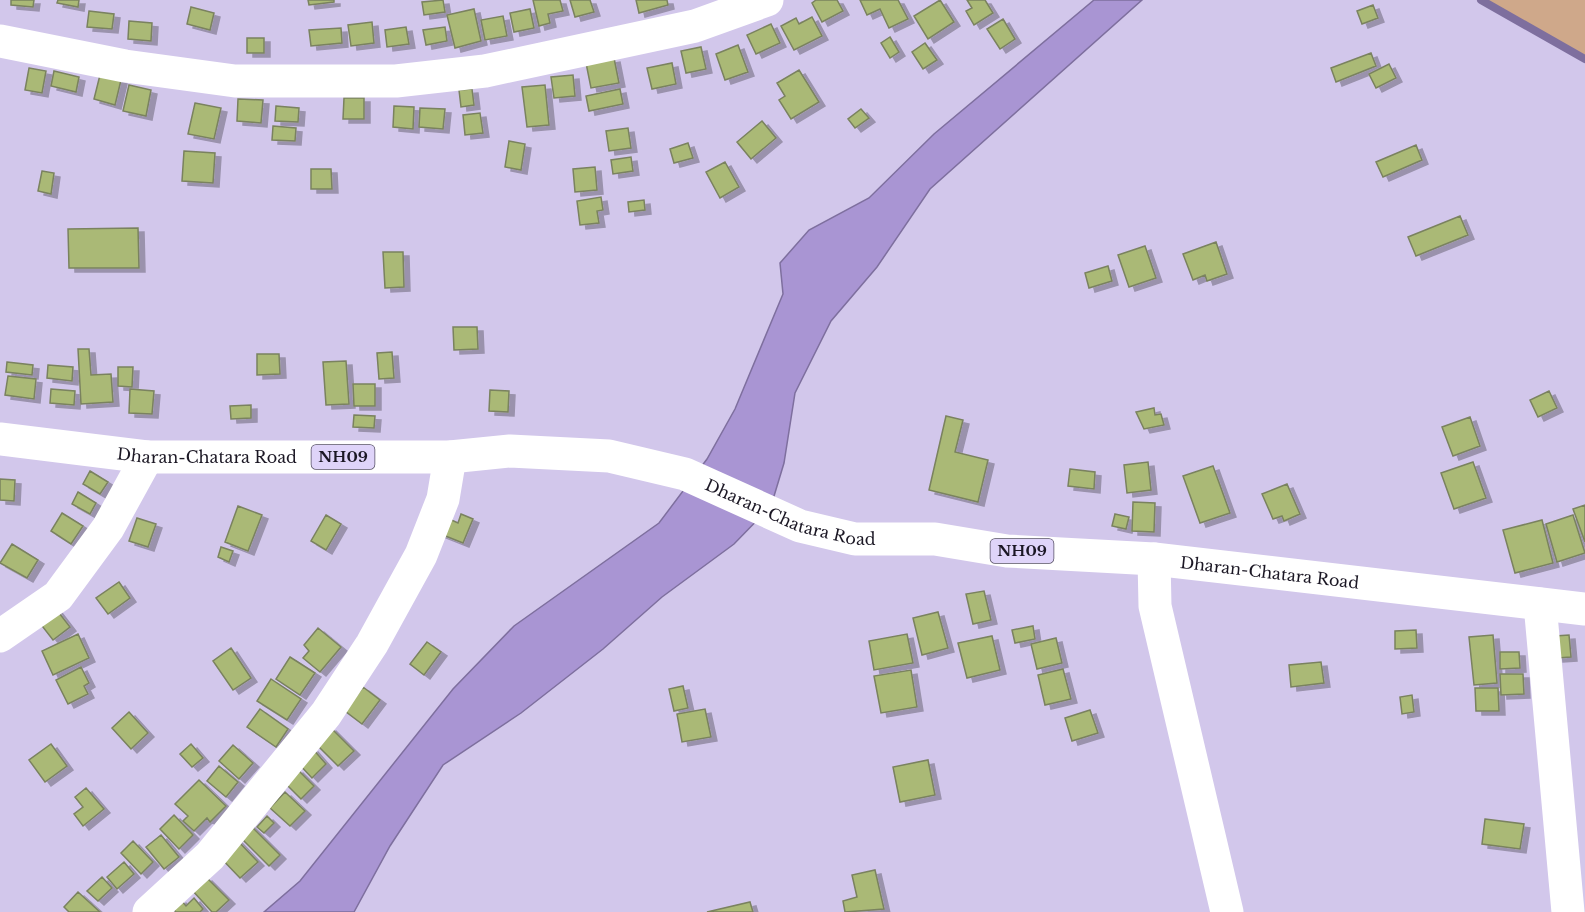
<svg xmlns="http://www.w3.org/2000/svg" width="1585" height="912" viewBox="0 0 1585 912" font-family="'Libre Baskerville',serif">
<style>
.green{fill:#cfa88a}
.water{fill:#a995d3;stroke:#7e6f9e;stroke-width:1.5}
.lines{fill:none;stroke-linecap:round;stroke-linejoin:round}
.stream{stroke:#7e6f9e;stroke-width:8}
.building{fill:#aab976;stroke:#7a825f;stroke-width:1.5;filter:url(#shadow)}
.minor{stroke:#fff;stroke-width:33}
.major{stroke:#fff;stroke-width:33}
.labels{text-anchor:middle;stroke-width:4.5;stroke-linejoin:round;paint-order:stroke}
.shield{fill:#dfd4f9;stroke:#565064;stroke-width:1.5}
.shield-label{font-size:15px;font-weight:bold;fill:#1b1724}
.street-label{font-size:16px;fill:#1b1724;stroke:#dfd4f9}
</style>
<defs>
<filter id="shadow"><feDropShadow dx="6" dy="4" stdDeviation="0" flood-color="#0004"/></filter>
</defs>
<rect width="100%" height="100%" fill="#d2c7eb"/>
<path class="green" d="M1481 0H1585V59Z"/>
<path class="water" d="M1094 0H1142L930 189 877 267 831 321 795 393 784 463 771 506 734 544 662 597 603 649 521 713 443 765 390 846 354 912H264L300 881 453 689 514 626 659 523 707 459 735 409 783 294 780 263 809 230 869 198 934 134Z"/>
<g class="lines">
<path class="stream" d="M1481 0 1585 59"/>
</g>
<path class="building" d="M11 0H34L33 7 11 5Z
M58 0H79L78 7 57 3Z
M308 0H334V2L309 5Z
M443 0 445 12 424 15 422 2Z
M533 0H560L563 11 548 14 550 23 539 26Z
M570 0H590L594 12 575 17Z
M636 0H667L668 5 639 13Z
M816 0H837L843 11 822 22 812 3Z
M860 0H898L908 19 889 28 880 9 867 15Z
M940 0 954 22 928 39 914 16Z
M967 0H985L993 13 974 25 966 11 972 8Z
M1373 5 1378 18 1362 24 1357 11Z
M191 7 214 13 210 30 187 24Z
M474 9 481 41 455 48 447 15Z
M530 9 534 28 514 32 510 13Z
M89 11 114 14 112 29 87 27Z
M503 16 507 36 485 40 481 20Z
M812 17 822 36 794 50 781 26 796 18 799 24Z
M1003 19 1015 39 1000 49 987 29Z
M129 21 152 23 151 41 128 39Z
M372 22 374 43 351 46 348 25Z
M771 24 780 43 756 54 747 35Z
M406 27 409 44 387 47 385 30Z
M445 27 447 41 426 45 423 30Z
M341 28 342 43 311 46 309 30Z
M890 37 899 52 890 58 881 43Z
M247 38H264V53H247Z
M925 43 937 60 923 69 912 52Z
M738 45 748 72 725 80 716 54Z
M701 47 706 69 686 73 681 51Z
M1371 53 1376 66 1336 82 1331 68Z
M614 58 619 83 591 88 586 63Z
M672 63 676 84 652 89 647 68Z
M1389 64 1396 78 1376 88 1369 74Z
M29 68 46 71 42 93 25 90Z
M799 70 819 102 791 119 779 100 785 96 777 83Z
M54 71 79 77 76 92 51 86Z
M100 75 121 80 115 105 94 99Z
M573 75 575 96 554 98 551 77Z
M129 85 151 90 146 116 123 111Z
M545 85 549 125 527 127 522 87Z
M472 89 474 105 461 107 459 90Z
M620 89 623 104 589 111 586 96Z
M344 98H364V119H343Z
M238 99 263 100 261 123 237 121Z
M195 103 221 108 214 139 188 134Z
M276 106 299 108 298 122 275 121Z
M394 106 414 107 413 129 393 127Z
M420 108 445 109 443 129 419 127Z
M861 109 869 118 855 128 848 119Z
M480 113 483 133 465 135 463 115Z
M762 121 776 138 751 159 737 142Z
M273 126 296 128 295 141 272 140Z
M628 128 631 148 609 151 606 131Z
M509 141 525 144 521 170 505 167Z
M688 143 693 158 674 163 670 149Z
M1416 145 1422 160 1383 177 1376 162Z
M184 151 215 153 213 183 182 181Z
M631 157 633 171 613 174 611 160Z
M725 162 739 187 720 198 706 172Z
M595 167 597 190 575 192 573 169Z
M311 169H331L332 189H311Z
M42 171 54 173 51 194 38 191Z
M601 197 603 210 597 211 599 223 580 225 577 201Z
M644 200 645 210 629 212 628 202Z
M1460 216 1468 235 1416 256 1408 237Z
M138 228 139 268H69L68 229Z
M1216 242 1227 274 1207 281 1205 275 1193 280 1183 254Z
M1145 246 1156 278 1129 287 1118 255Z
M383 252H403L404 287 385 288Z
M1108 266 1112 281 1089 288 1085 273Z
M453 327H477L478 349 454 350Z
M78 349H89L91 375 111 374 113 402 81 404Z
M392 352 394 378 379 379 377 353Z
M257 354H279L280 374 257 375Z
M346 361 349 404 326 405 323 362Z
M7 362 33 365 32 375 6 372Z
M48 365 73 367 72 381 47 378Z
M118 367H133L132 387 118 386Z
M8 376 36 379 34 399 5 395Z
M353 384H375V406H354Z
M51 389 75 391 74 405 50 403Z
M130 389 154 391 152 414 129 413Z
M490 390 509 391 508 412 489 411Z
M1549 391 1557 408 1538 417 1530 400Z
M251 405V418L231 419 230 406Z
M1154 408 1155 415 1161 414 1164 425 1144 429 1136 412Z
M354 415 375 416 374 428 353 427Z
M946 416 963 420 955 452 988 460 978 502 929 490Z
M1470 417 1480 446 1453 456 1442 427Z
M1148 462 1151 490 1127 493 1124 465Z
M1473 462 1486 498 1454 509 1441 473Z
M1213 466 1230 513 1200 523 1183 476Z
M1070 469 1095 472 1094 489 1068 486Z
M90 471 108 482 100 494 83 484Z
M0 479 15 480 14 501 0 500Z
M1287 484 1300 514 1284 521 1282 516 1273 519 1262 494Z
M78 492 96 503 90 514 72 504Z
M1133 502 1155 503 1154 532 1132 531Z
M1585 505V542L1573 509Z
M238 506 262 515 248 551 225 542Z
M62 513 83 526 71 544 51 531Z
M461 514 473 519 463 543 438 533 445 517 458 523Z
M1115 514 1129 517 1126 529 1112 526Z
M326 515 341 524 326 550 311 541Z
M1573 515 1585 553 1557 562 1546 524Z
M137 518 156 524 148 547 129 541Z
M1542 520 1553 563 1515 573 1503 530Z
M12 544 38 560 27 578 0 563Z
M221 547 233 551 229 562 218 557Z
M119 582 130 598 108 614 96 598Z
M984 591 991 620 973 624 966 594Z
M56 609 70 627 53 640 39 622Z
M938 612 948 648 922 655 913 618Z
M1033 626 1035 639 1015 643 1012 630Z
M318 628 341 647 320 672 303 658 309 651 304 645Z
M1416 630 1417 648 1395 649V631Z
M78 634 89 658 53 675 42 651Z
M907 634 913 663 874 670 869 641Z
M1493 635 1497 683 1474 685 1469 637Z
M1569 635 1571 657 1557 658 1555 636Z
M992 636 1000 670 967 678 958 643Z
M1056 638 1062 663 1037 669 1031 644Z
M427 642 441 652 424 675 410 664Z
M231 648 251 678 233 690 213 661Z
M1500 652H1519L1520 668 1500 669Z
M290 657 315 673 300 695 276 679Z
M1321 662 1324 683 1291 687 1289 665Z
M81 667 89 683 84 686 88 694 68 704 56 680Z
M1063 669 1071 699 1045 705 1038 675Z
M911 670 917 707 881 713 874 676Z
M1500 674H1523L1524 694 1501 695Z
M271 679 301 699 287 720 257 701Z
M683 686 688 708 674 711 669 689Z
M363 687 380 700 362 724 345 711Z
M1475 688H1498L1499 711H1476Z
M1412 695 1414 712 1402 714 1400 697Z
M260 709 288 729 276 747 247 727Z
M705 709 711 737 682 742 677 714Z
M1090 710 1098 733 1072 741 1065 718Z
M129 712 148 733 131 749 112 728Z
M330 727 354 751 338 766 315 743Z
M51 744 67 766 45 782 29 760Z
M191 744 203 758 192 767 180 754Z
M233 745 253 763 239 779 219 761Z
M312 748 326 764 312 778 297 762Z
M928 760 935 795 900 802 893 767Z
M219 766 238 782 226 797 207 781Z
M297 769 314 786 301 799 284 782Z
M199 780 226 806 210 822 207 818 194 831 183 821 188 816 175 804Z
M86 788 104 809 83 826 74 814 83 807 75 797Z
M285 792 305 811 290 826 270 808Z
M174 815 193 835 179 849 160 829Z
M267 816 274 823 264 833 257 827Z
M1485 819 1524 824 1520 849 1482 844Z
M246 821 280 855 269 866 235 832Z
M161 835 179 857 164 869 146 847Z
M236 839 258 862 240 878 218 855Z
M133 841 153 862 141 874 121 853Z
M124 862 134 874 117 889 107 877Z
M875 870 884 909 845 912 843 901 857 897 852 875Z
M102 877 112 888 98 901 87 891Z
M206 877 229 900 216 912H212L192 890Z
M78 892 100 912H69L64 907Z
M194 898 203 909 200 912H176L171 907 180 899 186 906Z
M750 902 753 912H707Z"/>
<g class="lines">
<path class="minor" d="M0 41 125 66 235 81H396L485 71 695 26 767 0
M1154 559 1155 606 1227 912
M1540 604 1568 912
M0 636 58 596 108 528 147 457
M149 912 210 856 326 714 372 644 421 555 443 499 450 457"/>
<path class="major" id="s1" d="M0 439 147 457H450L510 451 609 456 685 474 800 526 855 539H935L1007 551 1154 559 1585 609"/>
</g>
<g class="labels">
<g class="shield">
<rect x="311.5" y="445" width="63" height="24" rx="4.5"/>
<rect x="990.5" y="539" width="63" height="24" rx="4.5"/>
</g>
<g class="shield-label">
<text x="343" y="462">NH09</text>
<text x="1022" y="556">NH09</text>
</g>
<g class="street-label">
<text dy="6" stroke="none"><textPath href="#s1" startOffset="208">Dharan-Chatara Road</textPath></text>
<text dy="6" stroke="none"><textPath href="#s1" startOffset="802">Dharan-Chatara Road</textPath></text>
<text dy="6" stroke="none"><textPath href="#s1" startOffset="1288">Dharan-Chatara Road</textPath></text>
</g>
</g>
</svg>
